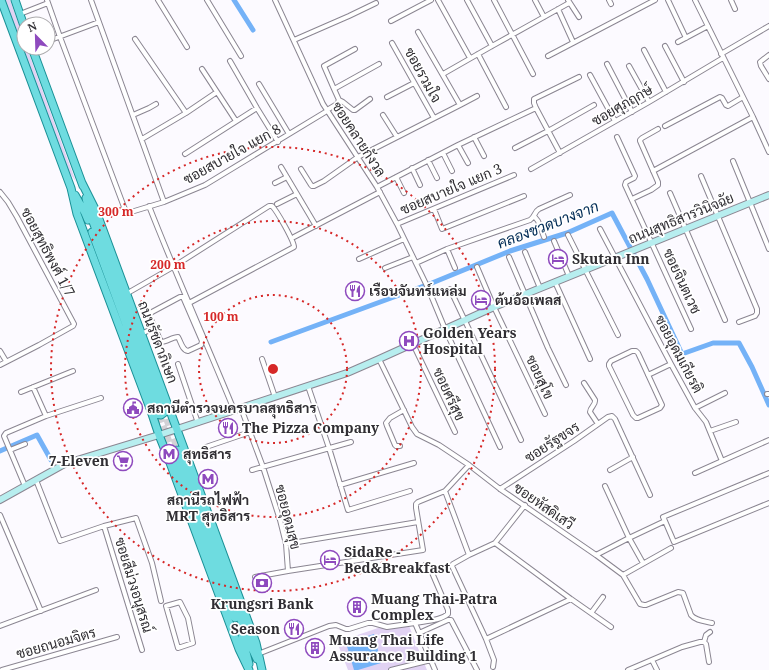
<svg xmlns="http://www.w3.org/2000/svg" width="769" height="670" viewBox="0 0 769 670" font-family="'Noto Serif',Sarabun,serif">
<style>
.green{fill:#e1d2f3}
.water{fill:#74b2f7}
.lines{fill:none;stroke-linecap:round;stroke-linejoin:round}
.canal{stroke:#74b2f7;stroke-width:5}
.primary-tunnel{stroke:#d3d1d6;stroke-width:7;stroke-dasharray:7 3.5;stroke-linecap:butt}
.street-casing{stroke:#8b8692;stroke-width:6}
.secondary-casing{stroke:#8b8692;stroke-width:8}
.primary-casing{stroke:#1a9096;stroke-width:9}
.street{stroke:#fff;stroke-width:4}
.secondary{stroke:#b7eeef;stroke-width:6}
.primary{stroke:#6edce0;stroke-width:7}
.ring{fill:none;stroke:#d62828;stroke-width:2;stroke-dasharray:2 4}
.labels{text-anchor:middle;stroke-width:3.5;stroke-linejoin:round;paint-order:stroke}
.street-label{font-size:14px;fill:#302e33;stroke:#fff}
.poi-label{font-size:14px;font-weight:bold;fill:#302e33;stroke:#fff;text-anchor:start}
.water-label{font-size:15px;font-style:italic;fill:#002b55;stroke:#fff}
.centre{fill:#d62828;stroke:#fff;stroke-width:2}
.ring-label{font-size:12px;text-anchor:middle;font-weight:bold;fill:#d62828;stroke:#fff;stroke-width:3.5;stroke-linejoin:round;paint-order:stroke}
</style>
<rect width="100%" height="100%" fill="#fcfaff"/>
<path class="green" d="M5 0H10L24 39V48H27L76 182 65 166Z
M409 626 427 670H348L337 642 378 628Z"/>
<path class="water" d="M374 634 381 663 358 670H354L346 643Z"/>
<g class="lines">
<path class="canal" d="M234 0 253 30
M271 342 432 283 510 251 567 233 612 213 647 279 682 354 713 343H739L752 367 769 405
M0 451 37 435 51 460"/>
<path class="primary-tunnel" d="M156 406 174 456
M163 409 180 455"/>
<g class="street-casing">
<path id="street" d="M47 0 60 37 124 207C126 211 127 212 131 212L164 202 205 185 327 111
M91 0 164 202
M158 0 187 47
M207 0 241 56
M275 0 323 104 377 187 397 224 428 288 445 329 500 447
M438 0 470 58
M467 0 492 46
M494 0 533 74
M535 0 544 17
M568 0 579 17
M609 0 611 4
M668 0 686 38
M695 0 753 117 769 152
M731 0 735 9
M558 9 573 42
M20 14 48 3
M391 21 431 0
M135 39 186 113
M294 40 349 16 376 3
M48 41 99 22
M678 42 708 26
M392 43 434 118
M665 46 684 82
M644 50 666 92
M478 54 506 107
M721 54 769 26
M769 55 760 62 761 66 769 79
M548 56 655 0
M230 61 257 108 278 142
M607 64 632 112
M629 66 649 102
M202 69 236 121
M443 74 492 46 569 3
M590 75 615 121
M259 84 289 134
M334 89 324 66 355 49
M387 97 414 83
M339 100 343 102 353 110H355L370 99
M460 105 477 96
M327 110 337 104 339 100 334 89 379 64
M133 115 149 108 156 104
M383 115 397 137
M665 126 720 97 722 98 726 105 728 106 743 97
M474 137 484 156
M617 137 635 176 634 178 626 182 625 185 691 329
M142 139 186 113 217 92
M458 145 468 163
M515 148 548 131 594 105
M443 153 452 171
M560 153 536 108 534 103V99L579 77
M185 154 257 108
M428 160 437 178
M733 161 769 249
M281 167 316 226
M412 168 420 185
M301 169 311 185 312 186H314L324 181 358 157 460 105 418 32
M531 169 649 102 723 58
M653 171 753 117
M701 176 757 309V313L755 316 739 322
M396 177 404 193
M275 183 287 177
M377 187 458 145 536 108
M0 192 8 202 17 217 74 324 73 326 39 345 0 365
M670 193 725 320
M632 199 651 190 658 185V182L640 141V140L642 138 658 129
M277 204 297 194
M149 206C176 275 206 342 234 410
M434 209 442 229 524 196
M534 216 538 221 544 237
M397 224 514 175
M600 229 671 364 695 408 706 422 722 461
M568 235 618 335
M294 237 380 192
M554 241 569 276
M447 249 530 220C535 217 534 212 539 209L570 195
M525 252 540 288
M509 257 548 348 566 385
M359 259 404 239
M416 263 447 249 455 268
M477 267 494 307 545 414
M385 268 413 257
M555 282 590 359
M450 289 521 440
M126 294 173 267 269 206H272C277 211 294 241 294 247L189 303
M180 297H183L202 341 201 345 188 351C182 350 181 342 178 337 172 337 167 342 161 342L149 315 152 312Z
M141 334 154 328
M413 344 455 432
M0 351 6 361
M632 351H636L638 353 662 405 660 408 638 418H636L633 415 609 366V364L611 361Z
M262 359 275 397
M379 359 412 427 417 434 439 445 469 465 500 489 596 555 623 575 640 604 644 605H646L678 592 683 593 691 615C696 621 704 621 712 623
M178 364 198 423
M648 375 671 364
M584 383 595 400C596 405 590 407 590 412L598 424
M308 386 329 448 348 510 410 491
M33 387 46 416
M21 392 73 371
M767 394H769
M241 408 263 467 280 520 286 544 288 571 423 550 416 508V504L418 502 445 491 469 465
M695 408 725 393
M710 431 736 422
M400 446H396L395 445 387 426 386 423 390 418 404 410
M206 447 250 432
M10 450 25 444
M252 470 351 442
M610 470 633 457
M695 473 769 440
M36 480 60 541 104 526 142 650
M340 485 414 463
M25 486 4 436 6 433 46 416 101 398
M605 486 629 538 643 563
M500 489 574 441 608 417 612 416 615 419 650 495
M445 491 469 555
M0 515 41 611
M665 521 674 542 769 503
M104 526 136 518 152 563 161 601
M495 543 571 599 611 627
M286 544 418 522
M596 555 629 538 665 521 663 517 769 473
M623 575 671 548
M255 577 288 571
M180 602 188 618 193 643 178 648 166 606Z
M591 613 603 597
M415 623C425 621 440 621 448 614V610L430 568 428 566 425 565
M0 626 96 590
M419 633 448 620H451L477 670
M486 639 571 599
M704 642 706 635 710 632
M258 654 329 626 336 625 346 629H349L368 623H373L387 627 415 623 435 670
M652 660 657 670
M493 667 494 660 486 639 452 566 453 564 469 555 495 543 525 505
M2 670 117 637
M391 670 431 660
M628 670 682 647 700 642H704L706 644 709 662"/>
</g>
<g class="secondary-casing">
<path id="secondary" d="M0 500 61 466 67 463 159 435 347 373 379 359 494 307 769 195"/>
</g>
<g class="primary-casing">
<path id="primary" d="M1 0 71 188 77 214 151 411 159 435 169 460 239 649 249 670
M15 0 24 26
M32 48 83 186
M82 183 96 211 256 643 262 670
M75 195 85 213 88 220
M86 198 89 211 161 405
M92 232 156 406
M151 411 155 414 161 415 165 412 167 404
M181 457 249 642 257 659
M175 458 235 618
M169 460C172 448 177 448 186 454
M242 637 249 664"/>
</g>
<use href="#street" class="street"/>
<use href="#secondary" class="secondary"/>
<use href="#primary" class="primary"/>
</g>
<g class="ring">
<circle cx="273" cy="369" r="74"/>
<circle cx="273" cy="369" r="148"/>
<circle cx="273" cy="369" r="222"/>
</g>
<defs>
<g id="hotel-ring" transform="scale(1)"><circle r="9.5" fill="#fff" stroke="#8e4abe" stroke-width="1.5"/><path d="M-6-4.5h1.5V1H6V5H4.5V3h-9V5H-6ZM-4 0a1.8 1.8 0 1 1 3.6 0ZM.5 0V-2.5h3Q6-2.5 6 0Z" fill="#8e4abe"/></g>
<g id="restaurant-ring" transform="scale(1)"><circle r="9.5" fill="#fff" stroke="#8e4abe" stroke-width="1.5"/><path d="M-5-6h1v4h1v-4h1v4h1v-4h1v5L-1.5 .5V6h-2V.5L-5-1ZM5-6V6H3V1.5H1.5Q1.5-4 5-6Z" fill="#8e4abe"/></g>
<g id="hospital-ring" transform="scale(1)"><circle r="9.5" fill="#fff" stroke="#8e4abe" stroke-width="1.5"/><path d="M-5-5h3v3.5h4V-5h3V5h-3V1.5h-4V5h-3Z" fill="#8e4abe"/></g>
<g id="civic-ring" transform="scale(1)"><circle r="9.5" fill="#fff" stroke="#8e4abe" stroke-width="1.5"/><path d="M-.6-6.5H3V-4.5H.6V-3L4-1V1h2V6H-6V1h2V-1L-.6-3ZM-1.2 2.5V6h2.4V2.5Z" fill="#8e4abe"/></g>
<g id="metro-ring" transform="scale(1)"><circle r="9.5" fill="#fff" stroke="#8e4abe" stroke-width="1.5"/><path d="M-5.5 5V-5H-3L0 0L3-5H5.5V5H3V-.5L0 4L-3-.5V5Z" fill="#8e4abe"/></g>
<g id="supermarket-ring" transform="scale(1)"><circle r="9.5" fill="#fff" stroke="#8e4abe" stroke-width="1.5"/><path d="M-6-5.5h2.5l.6 2H6L4.5 2H-2.5L-4.4-4H-6ZM-1.5 3.2a1.3 1.3 0 1 0 .1 0ZM3 3.2a1.3 1.3 0 1 0 .1 0Z" fill="#8e4abe"/></g>
<g id="bank-ring" transform="scale(1)"><circle r="9.5" fill="#fff" stroke="#8e4abe" stroke-width="1.5"/><path d="M-6-4H6V4H-6ZM0-2.3a2.3 2.3 0 1 0 0 4.6a2.3 2.3 0 1 0 0-4.6Z" fill="#8e4abe"/></g>
<g id="building-ring" transform="scale(1)"><circle r="9.5" fill="#fff" stroke="#8e4abe" stroke-width="1.5"/><path d="M-4-6H4V6H1V3H-1V6H-4ZM-2.5-4.3h1.7v1.8h-1.7ZM.8-4.3h1.7v1.8H.8ZM-2.5-1h1.7V.8h-1.7ZM.8-1h1.7V.8H.8Z" fill="#8e4abe"/></g>
</defs>
<g fill-rule="evenodd">
<use href="#hotel-ring" x="558" y="259"/>
<use href="#restaurant-ring" x="355" y="291"/>
<use href="#hotel-ring" x="481" y="300"/>
<use href="#hospital-ring" x="409" y="341"/>
<use href="#civic-ring" x="133" y="408"/>
<use href="#restaurant-ring" x="228" y="428"/>
<use href="#metro-ring" x="169" y="454"/>
<use href="#supermarket-ring" x="123" y="461"/>
<use href="#metro-ring" x="208" y="479"/>
<use href="#hotel-ring" x="330" y="560"/>
<use href="#bank-ring" x="262" y="583"/>
<use href="#building-ring" x="357" y="607"/>
<use href="#restaurant-ring" x="294" y="629"/>
<use href="#building-ring" x="315" y="648"/>
</g>
<g class="labels">
<g class="street-label">
<text transform="translate(423 75) rotate(61)" y="5">ซอยรวมใจ</text>
<text transform="translate(622 105) rotate(-30)" y="5">ซอยศุภฤกษ์</text>
<text transform="translate(359 139) rotate(57)" y="5">ซอยคลายกังวล</text>
<text transform="translate(232 154) rotate(-29)" y="5">ซอยสบายใจ แยก 8</text>
<text transform="translate(451 189) rotate(-23)" y="5">ซอยสบายใจ แยก 3</text>
<text transform="translate(681 218) rotate(-22)" y="5">ถนนสุทธิสารวินิจฉัย</text>
<text transform="translate(48 252) rotate(62)" y="5">ซอยสุทธิพงศ์ 1/7</text>
<text transform="translate(682 281) rotate(65)" y="5">ซอยจินตเวช</text>
<text transform="translate(158 342) rotate(69)" y="5">ถนนรัชดาภิเษก</text>
<text transform="translate(679 354) rotate(62)" y="5">ซอยอุดมเกียรติ</text>
<text transform="translate(540 377) rotate(65)" y="5">ซอยสุโข</text>
<text transform="translate(449 394) rotate(65)" y="5">ซอยศรีสุข</text>
<text transform="translate(552 442) rotate(-33)" y="5">ซอยรัฐขจร</text>
<text transform="translate(544 506) rotate(35)" y="5">ซอยหัสดิเสวี</text>
<text transform="translate(288 517) rotate(76)" y="5">ซอยอุดมสุข</text>
<text transform="translate(134 585) rotate(73)" y="5">ซอยสีม่วงอนุสรณ์</text>
<text transform="translate(56 643) rotate(-16)" y="5">ซอยถนอมจิตร</text>
</g>
<g class="poi-label">
<text x="572" y="264">Skutan Inn</text>
<text x="369" y="296">เรือนจันทร์แหล่ม</text>
<text x="495" y="305">ต้นอ้อเพลส</text>
<text x="423" y="338">Golden Years<tspan x="423" dy="16">Hospital</tspan></text>
<text x="147" y="413">สถานีตำรวจนครบาลสุทธิสาร</text>
<text x="242" y="433">The Pizza Company</text>
<text x="183" y="459">สุทธิสาร</text>
<text x="109" y="466" text-anchor="end">7-Eleven</text>
<text x="208" y="505" text-anchor="middle">สถานีรถไฟฟ้า<tspan x="208" dy="16">MRT สุทธิสาร</tspan></text>
<text x="344" y="557">SidaRe -<tspan x="344" dy="16">Bed&amp;Breakfast</tspan></text>
<text x="371" y="604">Muang Thai-Patra<tspan x="371" dy="16">Complex</tspan></text>
<text x="262" y="609" text-anchor="middle">Krungsri Bank</text>
<text x="280" y="634" text-anchor="end">Season</text>
<text x="329" y="645">Muang Thai Life<tspan x="329" dy="16">Assurance Building 1</tspan></text>
</g>
<g class="water-label">
<text transform="translate(548 225) rotate(-21)" y="5">คลองชวดบางจาก</text>
</g>
</g>
<circle cx="273" cy="369" r="6" class="centre"/>
<g class="ring-label">
<text x="116" y="216">300 m</text>
<text x="168" y="269">200 m</text>
<text x="221" y="321">100 m</text>
</g>
<g transform="translate(36 36) rotate(337)"><circle r="19" fill="#ffffff" stroke="#acabad"/>
<path d="M0-3L7 15L0 10L-7 15Z" fill="#8e4abe"/>
<text y="-6" font-size="11" font-weight="bold" text-anchor="middle" fill="#302e33">N</text>
</g>
</svg>
